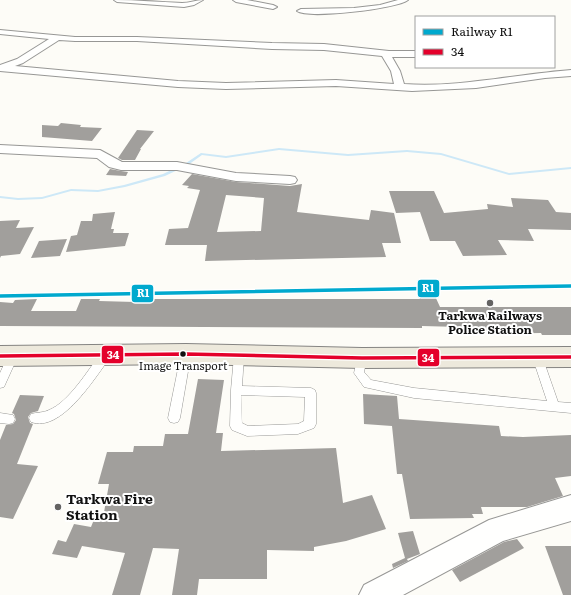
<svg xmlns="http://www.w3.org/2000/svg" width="571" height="595" viewBox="0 0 571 595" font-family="Literata,serif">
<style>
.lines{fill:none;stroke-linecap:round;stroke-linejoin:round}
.stream{fill:#cde8f7;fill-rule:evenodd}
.building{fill:#a19f9c;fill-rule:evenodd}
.service-casing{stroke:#979795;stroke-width:1}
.minor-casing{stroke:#979795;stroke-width:2}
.primary-casing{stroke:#858482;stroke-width:2}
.service{fill:#fffffe;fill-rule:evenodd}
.minor{fill:#fffffe;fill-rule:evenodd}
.primary{fill:#ede9dc;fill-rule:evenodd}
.bus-1-casing{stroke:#fff;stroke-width:6}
.bus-1{stroke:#e4002b;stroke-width:3.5}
.rail-1-casing{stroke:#fff;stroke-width:6}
.rail-1{stroke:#00a9ce;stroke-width:3.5}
.poi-dot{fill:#646362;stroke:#fff;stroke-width:1.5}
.bus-dot{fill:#111;stroke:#fff;stroke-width:1.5}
.labels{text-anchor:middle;stroke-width:4;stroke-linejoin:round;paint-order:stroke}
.bus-label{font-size:11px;fill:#111;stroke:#fff}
.poi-label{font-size:12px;font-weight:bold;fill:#111;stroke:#fff}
.near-poi-label{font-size:14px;font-weight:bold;fill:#111;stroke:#fff;text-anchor:start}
.line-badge{stroke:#fff;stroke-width:1.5}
.badge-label{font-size:11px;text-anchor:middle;font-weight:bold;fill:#fff}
</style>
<rect width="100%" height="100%" fill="#fdfcf7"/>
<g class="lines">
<path class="stream" d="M279 148 348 154 407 150 441 153 509 173 571 167V169L509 175 441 155 407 152 348 156 279 150 226 158 202 155 188 165 165 176 125 187 98 192 71 191 42 199 18 200 0 198V196L18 198 42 197 71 189 98 190 124 185 163 174 186 163 201 153 226 156Z"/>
</g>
<path class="building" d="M61 123 81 125 80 127 102 128 92 141 42 137V125L58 126Z
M137 130 154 131 140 149H141L135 160H122L118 158Z
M110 169 121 171 128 172 126 176 106 175Z
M192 174 236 182 290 186 302 184 297 212 369 220 371 210 394 213 401 243H382L386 257 205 261 207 245H165L169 229 188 228 200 190 187 188 189 186 182 185ZM226 195 264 198 261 231 217 232Z
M389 191H434L444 213 488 209 487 204 513 207 511 198 548 200 556 212 571 213V230L528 229 534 241 498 240 507 255 463 256 455 241H430L420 212 396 213Z
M115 212 111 229H114L113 233H129L125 246 66 252 71 236 77 235 81 221H92L93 214Z
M20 220 16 228 34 227 20 254 1 256 0 258V221Z
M67 239 60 256 31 258 39 241Z
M419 296H435L440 307H571V335H542L541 333 463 334 460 327 422 326V328L0 326V302L13 303 15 300 37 299 31 311H76L81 299H100L99 301 135 302 136 299H420Z
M198 379 224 380 216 433H223L221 451 336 448 343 503 372 495 386 529 346 541 314 547V551L267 550V579H199L197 595H172L179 549 153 548 140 595H112L125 553 82 546 77 558 52 554 58 540 66 542 74 524 91 527 95 517 103 518 109 484H98L107 452H133L134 446H163L165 434H188Z
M363 394 397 396 399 419 499 426 501 436 523 437 571 435V476L555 478 563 496 527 507H481L483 514H472L474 518 410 519 402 474H397L392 426 364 424Z
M20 395 44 396 38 411 31 413 28 417 30 423 33 424 17 464 38 466 13 519 0 517V440L6 425 13 424 16 420 14 414 12 413Z
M413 531 420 554 407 559 408 561 393 568 392 564 405 558 398 533Z
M517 539 524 548 460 582 452 570 504 542Z
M545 546H571V595H563Z"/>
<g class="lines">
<g class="service-casing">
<path id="service" d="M186 350 190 351 191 354 180 418 178 422 174 423 170 422 168 418 181 354 182 351Z
M13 352 17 353 18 356 4 387 0 388V373L9 353Z
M105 352 109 353 110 356 109 359C94 379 61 433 31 422L29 418 31 414C37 412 44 413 49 410 69 402 88 370 101 353Z
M239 352 243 353 244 356 242 386 311 388 315 390 316 393V424L314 428 298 434 247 436 232 430 230 426 231 390 234 356 235 353ZM241 395 305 397 304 421 298 424 248 426 242 423Z
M537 352 541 353 542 356 558 402 571 403V413L414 398 364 387 354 373 358 355 362 354 366 355 367 358 364 372 371 380 414 388 547 401 532 356 533 353Z
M0 413 13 415 15 419 13 423 9 424 0 423Z"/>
</g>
<g class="minor-casing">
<path id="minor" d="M114 0C137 0 159 2 182 3 190 3 196 0 203 0L194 5 184 7 117 2Z
M233 0H247L273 5 277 7 273 9 236 2Z
M398 0H408C397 9 308 19 297 11L301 9 354 8 380 5Z
M0 30 75 37H137L272 43 324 44 389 51H416V57H392L400 71 404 84C460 88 516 74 571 70V76L545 78 476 88 412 91 336 86 226 89 178 87 0 71V65L17 59 49 39 0 34ZM59 40 75 41H137L272 49 324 50 382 56 391 71 394 84 336 80 226 83 178 81 15 66 23 63Z
M0 145 100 150 122 162H177L236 173 290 176 295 177 297 180 295 183 290 184 236 181 177 170H121L109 167 97 158 0 153Z
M571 495V521L503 541 403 595H359L364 585 489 520Z"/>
</g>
<g class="primary-casing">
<path id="primary" d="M186 344 362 348 571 347V367L362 368 186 364 0 366V346Z"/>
</g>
<use href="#service" class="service"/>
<use href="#minor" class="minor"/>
<use href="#primary" class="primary"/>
<g class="bus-1-casing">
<path id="bus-1" d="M0 356 186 354 362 358 571 357"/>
</g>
<use href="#bus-1" class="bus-1"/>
<g class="rail-1-casing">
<path id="rail-1" d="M0 296 571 286"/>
</g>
<use href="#rail-1" class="rail-1"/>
</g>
<g class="poi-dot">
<circle cx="490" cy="303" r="4"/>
<circle cx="58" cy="507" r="4"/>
</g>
<circle class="bus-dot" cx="183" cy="354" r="3.5"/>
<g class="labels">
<g class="bus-label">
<text x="183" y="370">Image Transport</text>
</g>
<g class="poi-label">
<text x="490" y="320">Tarkwa Railways<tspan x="490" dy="14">Police Station</tspan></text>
</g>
<g class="near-poi-label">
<text x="66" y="504">Tarkwa Fire<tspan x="66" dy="16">Station</tspan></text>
</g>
</g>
<g class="line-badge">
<rect x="417" y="279" width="23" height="19" rx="4" fill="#00a9ce"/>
<rect x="131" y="284" width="23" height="19" rx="4" fill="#00a9ce"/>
<rect x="101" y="345" width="23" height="19" rx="4" fill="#e4002b"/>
<rect x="417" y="348" width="23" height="19" rx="4" fill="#e4002b"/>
</g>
<g class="badge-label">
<text x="428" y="292">R1</text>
<text x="143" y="297">R1</text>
<text x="113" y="359">34</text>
<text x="428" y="362">34</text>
</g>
<rect x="415" y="16" width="140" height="52" fill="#ffffff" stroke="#a0a0a0"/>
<rect x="423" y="29" width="20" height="6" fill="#00a9ce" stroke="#a0a0a0"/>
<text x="451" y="36" font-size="12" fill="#111111">Railway R1</text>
<rect x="423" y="49" width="20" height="6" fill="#e4002b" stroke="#a0a0a0"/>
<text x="451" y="56" font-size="12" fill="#111111">34</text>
</svg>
